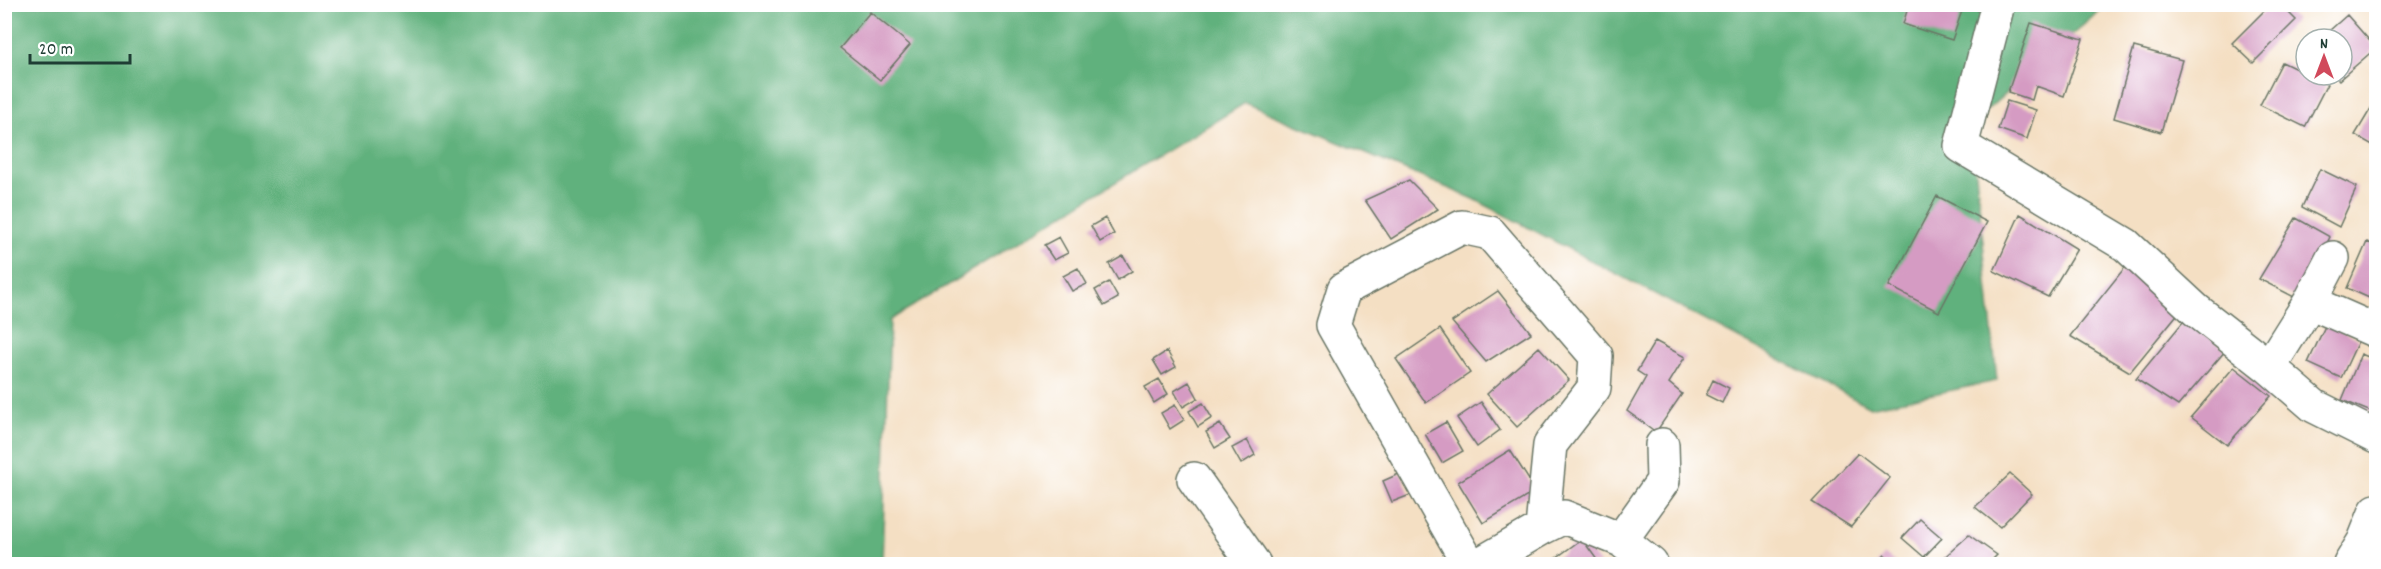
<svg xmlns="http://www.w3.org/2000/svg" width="2381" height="569" viewBox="0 0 2381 569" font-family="Dekko,sans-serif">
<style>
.forest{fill:#61b17d;stroke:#407758;stroke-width:1.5}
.building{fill:#d59bc3}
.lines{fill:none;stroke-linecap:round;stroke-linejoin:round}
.minor-casing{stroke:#6a7666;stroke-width:36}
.minor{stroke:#fff;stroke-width:33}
</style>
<rect width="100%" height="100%" fill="#fff"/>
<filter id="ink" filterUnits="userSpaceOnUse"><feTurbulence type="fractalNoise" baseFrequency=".0167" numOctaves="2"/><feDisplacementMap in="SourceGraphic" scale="12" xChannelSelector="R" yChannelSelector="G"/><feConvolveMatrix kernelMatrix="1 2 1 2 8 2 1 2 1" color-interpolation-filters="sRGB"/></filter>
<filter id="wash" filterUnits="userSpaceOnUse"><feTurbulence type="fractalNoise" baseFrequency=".008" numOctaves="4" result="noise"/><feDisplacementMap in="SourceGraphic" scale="24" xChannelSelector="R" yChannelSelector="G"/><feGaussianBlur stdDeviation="1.35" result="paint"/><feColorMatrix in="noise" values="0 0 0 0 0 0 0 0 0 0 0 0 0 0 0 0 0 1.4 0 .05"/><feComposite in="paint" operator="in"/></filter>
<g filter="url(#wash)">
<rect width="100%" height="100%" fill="#f4dfc3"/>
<path class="forest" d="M4 5H2106L1971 124 1997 381 1870 407 1474 199 1245 103 890 320 882 564H5Z"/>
<g id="blocks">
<path class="building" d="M1909 4H1951L1963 8 1952 40 1903 24Z
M2271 4H2280L2296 20 2253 63 2232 43Z
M870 12 910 45 880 80 840 48Z
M2347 15 2376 48 2339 80 2334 75H2342V39H2320Z
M2031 23 2083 39 2064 96 2036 86 2032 100 2008 92Z
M2134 47 2182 60 2161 132 2114 118Z
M2282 62 2327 84 2305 127 2260 105Z
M2376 100V147L2355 135Z
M2007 101 2036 110 2027 139 1998 129Z
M2320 169 2357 187 2339 227 2302 207Z
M1409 180 1438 209 1391 239 1365 200Z
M1937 196 1987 222 1939 312 1889 286Z
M2020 214 2077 249 2048 297 1994 271Z
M1105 218 1114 234 1100 242 1091 226Z
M2296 218 2330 237 2298 299 2259 279Z
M1059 237 1068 253 1054 260 1044 245Z
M2367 242 2376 246V301L2347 288Z
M1123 256 1132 271 1118 280 1109 264Z
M2126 266 2180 311 2130 372 2070 336Z
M1078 268 1087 284 1072 291 1063 276Z
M1109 282 1118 298 1104 306 1095 290Z
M1498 291 1531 333 1486 362 1452 322Z
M2187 317 2226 350 2178 406 2136 379Z
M2326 324 2359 339 2341 378 2308 363Z
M1440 329 1470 373 1426 403 1396 359Z
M1655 341 1685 357 1669 383 1682 394 1656 432 1627 411 1646 377 1637 371Z
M1539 347 1569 380 1517 427 1487 394Z
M1167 351 1176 367 1162 375 1153 360Z
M2361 354 2376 360V414L2342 400Z
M2234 367 2271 396 2227 445 2191 417Z
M1159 379 1168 394 1154 403 1145 387Z
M1713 380 1729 388 1722 403 1706 395Z
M1189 382 1198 398 1183 407 1174 391Z
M1481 402 1500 430 1477 447 1457 418Z
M1203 403 1212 418 1198 427 1189 411Z
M1175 405 1184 420 1170 429 1161 413Z
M1446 422 1463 451 1442 463 1425 434Z
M1220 424 1230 439 1215 448 1206 432Z
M1247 440 1255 455 1241 464 1232 448Z
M1510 450 1536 491 1483 523 1458 482Z
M1858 453 1890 478 1851 527 1812 502Z
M1401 473 1410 495 1392 502 1383 481Z
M2010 474 2032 494 2000 527 1975 507Z
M1920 519 1942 538 1924 557 1902 538Z
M1969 535 1997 555 1988 564H1943L1939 562Z
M1582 539 1600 564H1560L1556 558Z
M1885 555 1897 564H1876Z"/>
</g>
</g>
<g filter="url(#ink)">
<use href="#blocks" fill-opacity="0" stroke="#6a7666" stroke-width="1.5"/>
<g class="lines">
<g class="minor-casing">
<path id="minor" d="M1998 4 1961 146 2126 245 2196 310 2269 367 2314 406 2376 437
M2310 302 2376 331
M2269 367 2310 302 2333 258
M1194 479 1254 564
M1621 540 1663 481 1662 445
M1469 564 1333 325 1344 289 1462 227 1490 233 1596 356 1594 388 1550 445 1542 528 1564 517 1621 540 1651 564
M1480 564 1542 528
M2350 564 2364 541 2376 511"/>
</g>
<use href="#minor" class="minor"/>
</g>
</g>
<rect width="2381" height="569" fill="none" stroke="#fff" stroke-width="24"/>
<g transform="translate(2324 57)"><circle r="28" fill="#ffffff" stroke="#a5b1ae" stroke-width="1.5"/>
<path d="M0-4.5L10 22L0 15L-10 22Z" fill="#d1495b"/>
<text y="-9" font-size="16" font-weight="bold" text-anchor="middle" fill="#1f3d34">N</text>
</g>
<path d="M30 54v9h100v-9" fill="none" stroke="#1f3d34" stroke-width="3"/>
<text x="39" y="54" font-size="18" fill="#1f3d34" stroke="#ffffff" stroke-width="4.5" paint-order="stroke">20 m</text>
</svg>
